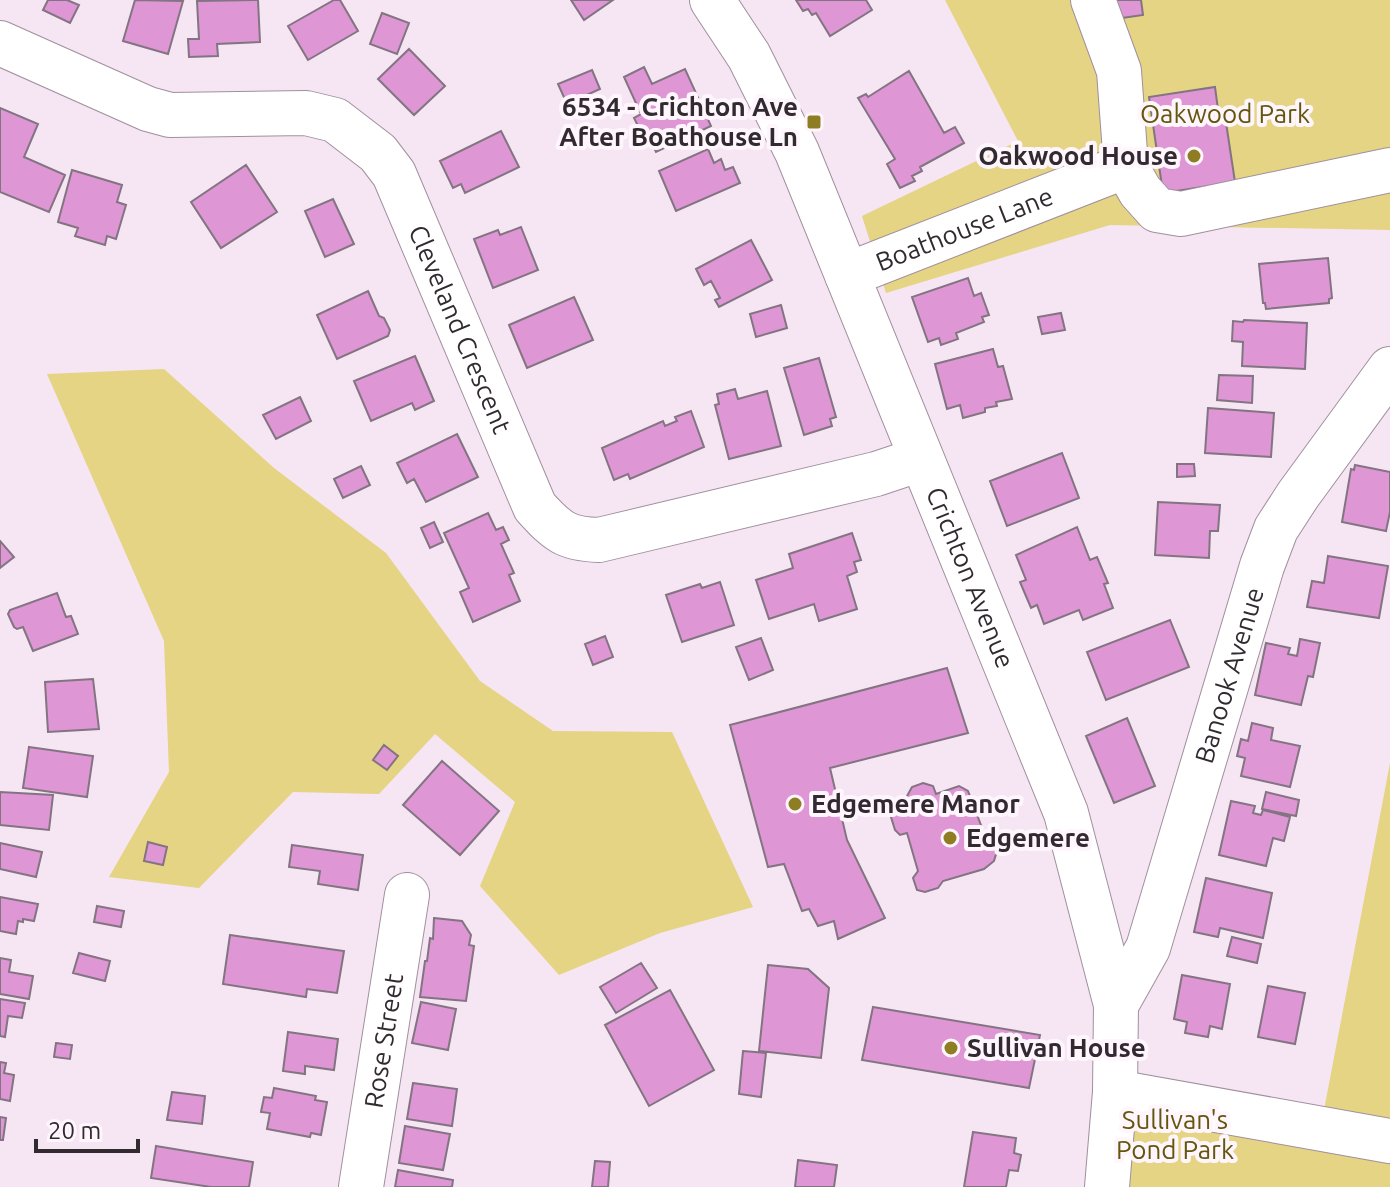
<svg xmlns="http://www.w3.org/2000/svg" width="1390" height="1187" viewBox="0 0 1390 1187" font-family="Ubuntu,sans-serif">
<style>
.green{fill:#e4d483}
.building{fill:#de96d5;stroke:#837481;stroke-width:2}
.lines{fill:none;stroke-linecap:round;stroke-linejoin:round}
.minor-casing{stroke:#a0909d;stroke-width:46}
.minor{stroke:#fff;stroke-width:44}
.poi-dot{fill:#8e7d23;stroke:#fff5fd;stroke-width:3}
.labels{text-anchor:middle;stroke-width:8;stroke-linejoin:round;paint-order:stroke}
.poi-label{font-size:26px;font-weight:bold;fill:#312b30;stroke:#fff5fd;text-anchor:start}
.park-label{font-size:26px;fill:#64570c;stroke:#fff5fd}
.street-label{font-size:26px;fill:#312b30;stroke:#fff5fd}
</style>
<rect width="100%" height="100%" fill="#f6e5f3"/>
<path class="green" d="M945 0H1390V230L1110 225 886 293 862 216 1018 141Z
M164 369 274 468 386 553 480 681 553 731 672 732 753 907 660 933 559 975 480 886 515 802 435 734 379 794 293 792 199 888 109 877 169 772 164 641 47 374Z
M1390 763V1187H1123L1121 1073 1324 1110Z"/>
<path class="building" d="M48 0H67L79 5 70 23 43 10Z
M135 0 183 1 168 54 123 41Z
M258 0 260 42 217 44 218 56 189 57 188 39H199L197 1Z
M334 0H340L358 31 308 60 288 26Z
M571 0H613L584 20Z
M796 0H866L872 10 830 36 816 13 812 15 808 9 803 11Z
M1105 0H1141L1143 15 1108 20Z
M382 13 409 23 397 54 370 44Z
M409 49 445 86 414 115 378 79Z
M644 67 652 84 685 69 711 126 656 152 649 136 644 138 634 118 641 114 624 77Z
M592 70 600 89 567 104 558 84Z
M909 71 944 133 955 127 964 143 920 167 922 171 912 176 915 181 900 188 887 164 895 159 858 98 866 94 868 97Z
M1215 87 1219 117 1225 116 1235 182 1163 193 1149 97Z
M0 108 38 124 24 157 65 175 49 212 0 192Z
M501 131 519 167 465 193 461 184 453 188 440 161Z
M708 149 714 163 721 159 725 170 733 167 740 183 676 211 659 171Z
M246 165 277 212 221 248 191 202Z
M72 170 122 185 117 202 126 205 116 239 107 236 105 245 75 236 78 228 58 222Z
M333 199 354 244 325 257 305 211Z
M521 227 538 270 493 288 474 239 498 230 500 235Z
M751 240 772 280 719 307 715 300 720 298 711 281 704 285 696 269Z
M1328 258 1332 298 1329 299V303L1266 309 1265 303H1263L1259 264Z
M968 278 974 296 981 293 989 315 982 317 984 322 956 333 958 339 941 345 939 338 928 342 912 297Z
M368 291 379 316 384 318 390 330 388 336 337 359 317 315Z
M574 297 593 340 527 368 509 325Z
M781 305 787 328 756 337 750 314Z
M1061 313 1065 330 1042 334 1038 317Z
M1244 320 1307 323 1305 369 1242 366 1243 342 1232 341 1233 321 1243 322Z
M993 349 998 367 1003 366 1012 399 996 402 997 406 985 408V412L963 418 960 405 947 409 935 364Z
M415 356 434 401 415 410 412 403 371 421 354 381Z
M819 358 836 417 830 419 832 426 804 435 784 368Z
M1219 375 1253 376 1252 403 1217 400Z
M735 389 738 399 767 391 781 446 729 459 715 405 719 404 717 394Z
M300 397 311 421 276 439 263 415Z
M1208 408 1274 413 1271 457 1205 453Z
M691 411 704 447 630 479 628 474 614 480 602 448 663 421 665 426 677 421 675 417Z
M457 434 478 477 426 502 414 479 407 483 397 463Z
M1062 453 1079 498 1007 526 990 481Z
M1177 464H1194L1195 476 1177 477Z
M1355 465 1390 472V512L1386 531 1342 522 1351 469 1354 470Z
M361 466 370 485 343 498 334 479Z
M1158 502 1220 505 1218 531H1210L1209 558 1155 555Z
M488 513 496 530 503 527 509 540 501 544 514 573 509 575 520 601 473 622 460 592 469 588 444 533Z
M434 522 443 542 430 548 421 528Z
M1077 527 1090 560 1097 557 1108 583 1104 584 1113 608 1083 620 1079 610 1044 624 1037 605 1031 608 1020 582 1026 580 1016 555Z
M852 533 861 560 854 562 857 572 847 576 857 609 819 621 814 604 769 619 756 580 793 568 789 554Z
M0 541 14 557 0 568Z
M1328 556 1388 566 1379 618 1307 607 1312 581 1324 583Z
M720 582 734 625 682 642 666 595 700 584 702 588Z
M57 593 66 617 71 616 78 634 33 651 23 627 17 629 14 627 8 614 10 610Z
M1170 620 1189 667 1106 700 1087 652Z
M605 636 613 657 593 665 585 644Z
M761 638 773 670 749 680 736 647Z
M1300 639 1320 643 1313 677 1308 676 1301 705 1255 695 1266 643 1290 648 1288 654 1297 656Z
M947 668 968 733 830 768 847 840 885 918 838 939 834 921 818 926 809 909 802 911 784 864 768 867 730 725Z
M93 679 99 729 48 732 45 682Z
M1127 718 1155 786 1114 803 1086 736Z
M1252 723 1273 728 1271 740 1300 746 1290 787 1241 776 1245 758 1237 756 1241 739 1248 741Z
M384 745 398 756 387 770 373 760Z
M29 747 93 756 87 797 23 788Z
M442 761 499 811 460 855 403 805Z
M923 783 933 786 936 794 959 786 968 791 984 833 992 838 997 851 994 861 984 869 943 881 938 888 925 892 917 890 913 878 918 871 907 833 900 835 895 830 890 814 891 808 909 803 907 796 912 787Z
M0 792 53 795 49 830 0 825Z
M1266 792 1299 800 1296 816 1262 809Z
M1231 801 1255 806 1253 813 1261 815 1263 810 1290 817 1284 841 1273 838 1266 866 1219 855Z
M148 842 167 847 163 865 144 861Z
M0 843 42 852 36 877 0 869Z
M292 845 363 855 358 890 318 884 320 871 289 867Z
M1206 878 1272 893 1263 938 1220 928 1218 937 1194 932Z
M0 897 38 904 34 921 23 919V922L18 921 16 934 0 931Z
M97 906 124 911 121 927 94 922Z
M434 918 462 921 471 935 469 945 474 946 466 1001 420 997 425 961H427L430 938 433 939Z
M230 935 344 951 337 993 307 989 306 997 223 984Z
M1232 937 1261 944 1257 963 1227 956Z
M79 953 110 961 105 981 73 973Z
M0 958 11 960 9 972 33 976 29 999 0 994Z
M641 963 657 988 616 1013 600 987Z
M768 965 808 969 829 988 821 1058 759 1051Z
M1182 975 1230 984 1222 1029 1210 1026 1208 1037 1185 1033 1187 1022 1174 1019Z
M1268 986 1305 993 1295 1044 1258 1037Z
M670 990 714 1070 649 1106 605 1025Z
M0 999 25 1003 22 1018 8 1016 5 1037 0 1036Z
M421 1002 456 1009 448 1050 412 1043Z
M873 1007 1040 1035 1029 1088 862 1060Z
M288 1032 338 1039 334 1070 305 1066V1074L283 1071Z
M56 1043 72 1045 70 1059 54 1057Z
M743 1051 766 1053 761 1097 739 1094Z
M0 1062 6 1063 4 1073 14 1075 10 1101 0 1099Z
M413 1083 457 1089 452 1126 407 1119Z
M274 1088 316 1096 315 1100 327 1102 321 1135 311 1133 310 1137 267 1129 270 1113 261 1112 264 1097 272 1098Z
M172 1092 205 1096 202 1124 167 1120Z
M0 1117 6 1118 3 1140H0Z
M405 1126 450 1134 443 1170 399 1163Z
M973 1132 1016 1138 1014 1153 1021 1155 1018 1171 1009 1170 1006 1187H964Z
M156 1146 253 1162 249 1187H211L151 1178Z
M798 1160 837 1165 834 1187H795Z
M595 1161 610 1162 608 1187H592Z
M398 1170 453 1180 452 1187H395Z"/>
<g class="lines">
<g class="minor-casing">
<g id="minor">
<path id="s1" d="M712 0 749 56 797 152 1066 813 1116 1005 1115 1092 1107 1187"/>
<path d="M1093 0 1119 71 1126 166 1140 191 1157 210 1181 214 1390 170"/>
<path id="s2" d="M0 43 148 109 170 115 306 113 335 120 378 153 394 174 535 507C557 531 565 539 599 540L876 474 921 459"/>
<path id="s3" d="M847 275 1126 166"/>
<path id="s4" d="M1116 1005 1148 948 1262 566 1276 529 1298 495 1390 369"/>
<path d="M1115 1092 1390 1141"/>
<path id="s5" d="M361 1187 407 895"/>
</g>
</g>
<use href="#minor" class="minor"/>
</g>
<g class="poi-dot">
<rect x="806" y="114" width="16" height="16" rx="4"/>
<circle cx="1194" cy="156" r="8"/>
<circle cx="795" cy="804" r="8"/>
<circle cx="950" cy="838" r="8"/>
<circle cx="951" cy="1048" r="8"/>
</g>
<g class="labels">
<g class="poi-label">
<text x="798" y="116" text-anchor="end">6534 - Crichton Ave<tspan x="798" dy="30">After Boathouse Ln</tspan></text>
<text x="1178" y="165" text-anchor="end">Oakwood House</text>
<text x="811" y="813">Edgemere Manor</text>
<text x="966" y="847">Edgemere</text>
<text x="967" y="1057">Sullivan House</text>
</g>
<g class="park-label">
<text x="1225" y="123">Oakwood Park</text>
<text x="1175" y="1129">Sullivan's<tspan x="1175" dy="30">Pond Park</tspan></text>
</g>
<g class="street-label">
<text dy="9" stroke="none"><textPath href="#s3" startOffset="126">Boathouse Lane</textPath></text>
<text dy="9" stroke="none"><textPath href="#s2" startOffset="600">Cleveland Crescent</textPath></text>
<text dy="9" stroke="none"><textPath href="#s1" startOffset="634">Crichton Avenue</textPath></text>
<text dy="9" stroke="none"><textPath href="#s4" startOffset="350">Banook Avenue</textPath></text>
<text dy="9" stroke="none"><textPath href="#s5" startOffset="148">Rose Street</textPath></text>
</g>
</g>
<path d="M36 1139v12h102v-12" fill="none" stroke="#312b30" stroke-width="4"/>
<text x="48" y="1139" font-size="24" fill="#312b30" stroke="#fff5fd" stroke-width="6" paint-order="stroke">20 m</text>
</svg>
